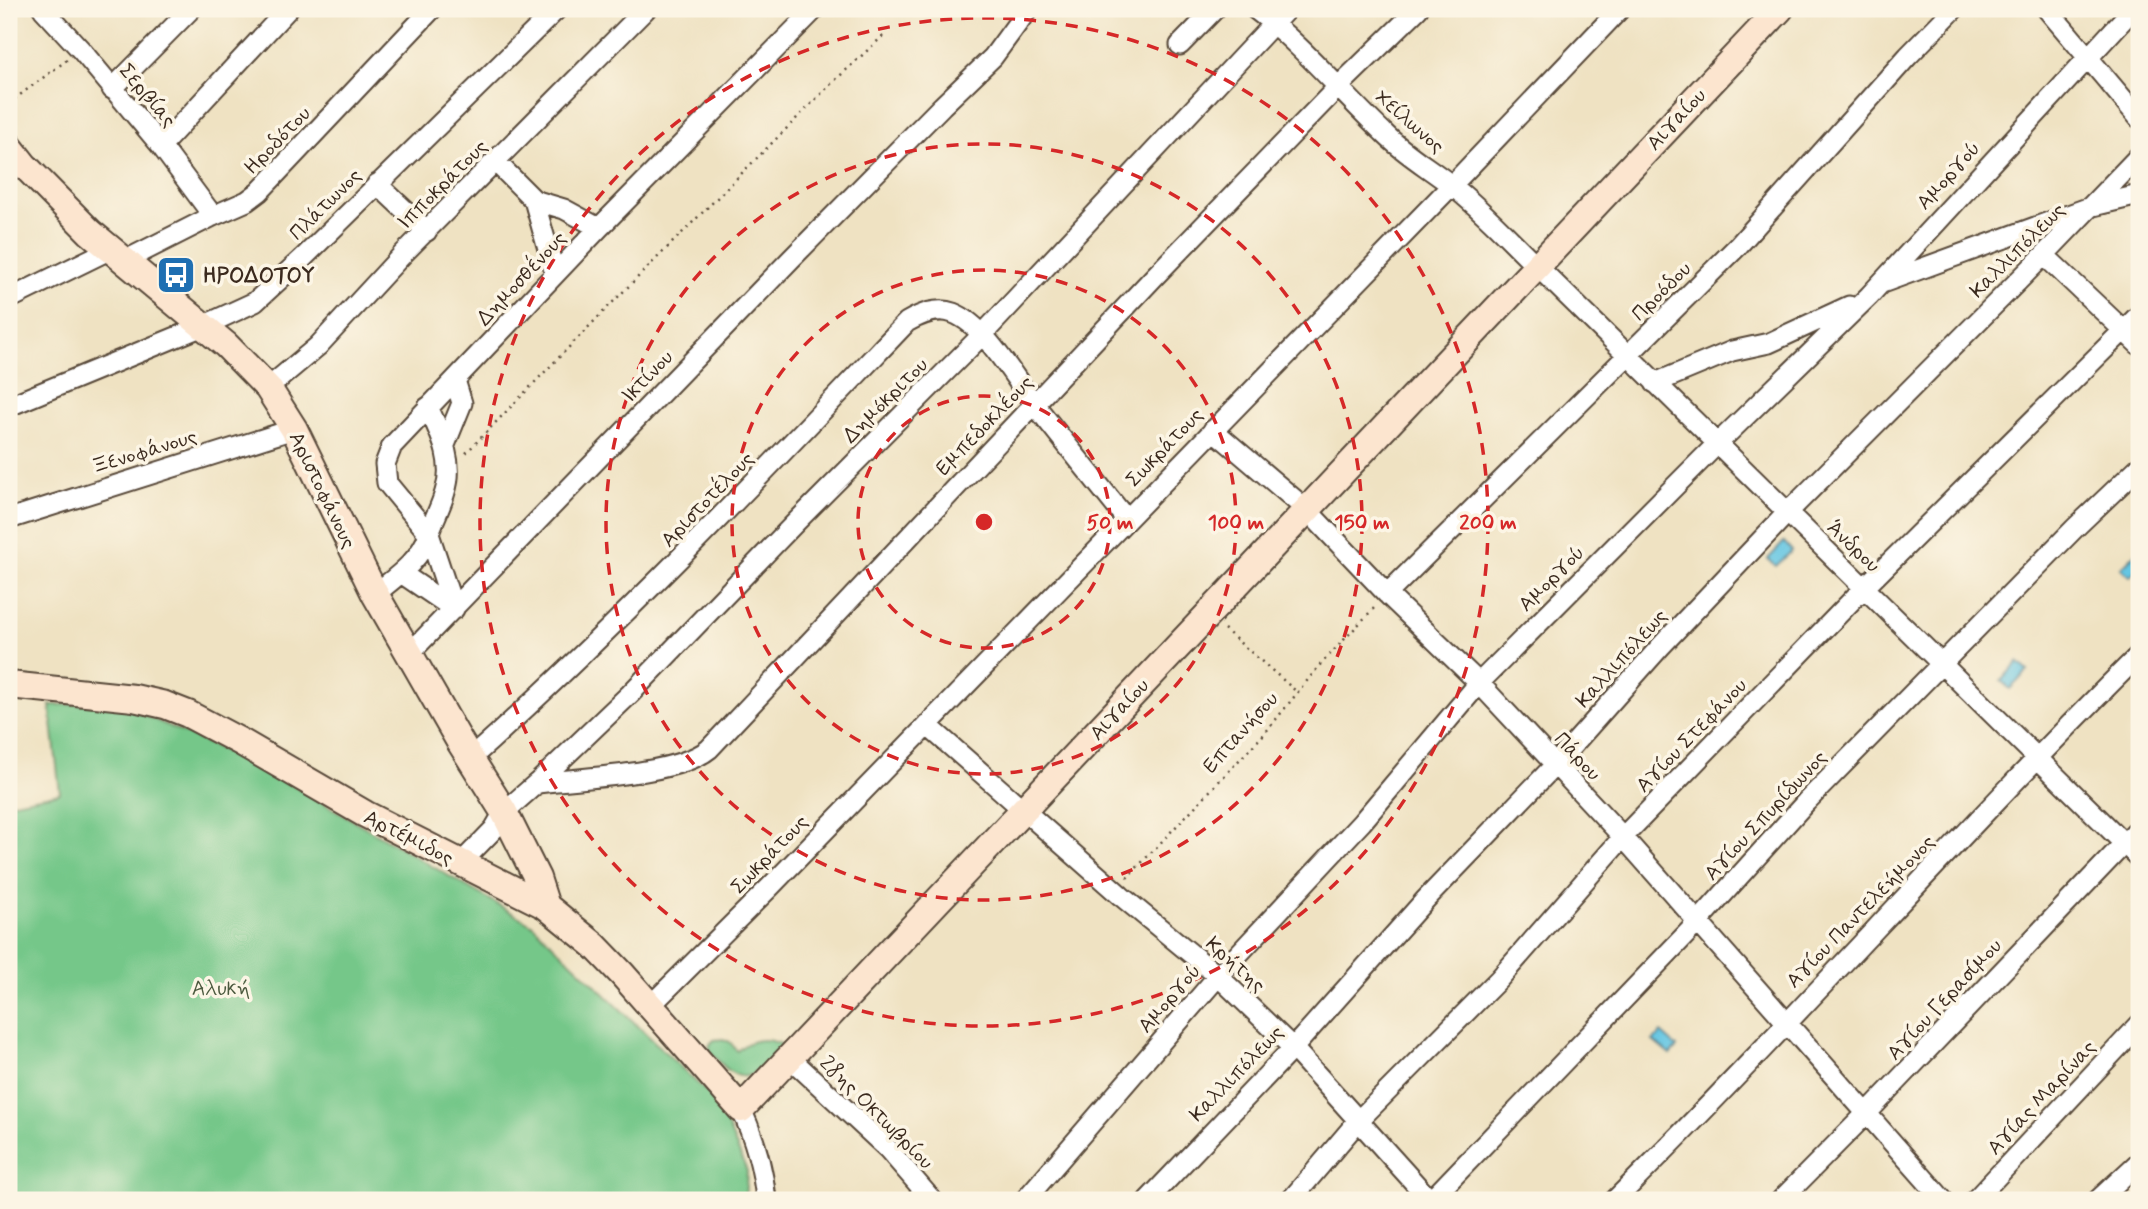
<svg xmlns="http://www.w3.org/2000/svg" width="2148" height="1209" viewBox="0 0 2148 1209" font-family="Mynerve,sans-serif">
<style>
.green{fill:#75c789;stroke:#587854;stroke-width:2}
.water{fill:#65c6e3;stroke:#507880;stroke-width:2}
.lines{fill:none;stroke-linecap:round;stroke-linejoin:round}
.street-casing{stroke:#564637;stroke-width:23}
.secondary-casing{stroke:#564637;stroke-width:30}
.path{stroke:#564637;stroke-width:2.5;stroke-dasharray:2 5;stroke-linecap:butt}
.street{stroke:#fff;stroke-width:19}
.secondary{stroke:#fce5cf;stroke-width:26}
.ring{fill:none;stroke:#d62828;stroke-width:3.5;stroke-dasharray:12 9}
.labels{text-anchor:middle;stroke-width:7;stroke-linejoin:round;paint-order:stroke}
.street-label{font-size:21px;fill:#3b2a1e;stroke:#fcf5e5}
.poi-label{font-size:21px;font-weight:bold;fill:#3b2a1e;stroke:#fcf5e5;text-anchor:start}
.park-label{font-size:21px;fill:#4c593e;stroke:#fcf5e5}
.centre{fill:#d62828;stroke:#fcf5e5;stroke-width:3.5}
.ring-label{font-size:21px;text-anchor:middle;font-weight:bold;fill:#d62828;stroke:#fcf5e5;stroke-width:7;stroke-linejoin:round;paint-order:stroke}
</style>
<rect width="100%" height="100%" fill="#fcf5e5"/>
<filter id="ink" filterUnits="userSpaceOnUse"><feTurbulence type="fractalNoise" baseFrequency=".0143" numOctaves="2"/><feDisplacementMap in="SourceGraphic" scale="14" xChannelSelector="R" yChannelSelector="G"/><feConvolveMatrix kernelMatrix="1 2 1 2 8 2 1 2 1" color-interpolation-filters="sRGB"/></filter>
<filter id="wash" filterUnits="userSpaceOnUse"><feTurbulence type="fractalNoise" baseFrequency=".00686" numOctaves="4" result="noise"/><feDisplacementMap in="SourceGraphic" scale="28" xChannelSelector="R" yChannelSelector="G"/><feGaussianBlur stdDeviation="1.57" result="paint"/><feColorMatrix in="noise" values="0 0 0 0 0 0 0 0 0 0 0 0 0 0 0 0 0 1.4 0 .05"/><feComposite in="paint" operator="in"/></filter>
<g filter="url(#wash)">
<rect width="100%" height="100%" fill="#efe2c2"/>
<path class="green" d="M117 703 265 769 533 925 718 1103 747 1171 745 1200H9V803L60 793 50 705Z
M723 1039 730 1042 737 1051C751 1038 766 1037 783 1045 752 1079 743 1092 709 1050L710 1044 714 1040Z"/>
<path class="water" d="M1784 542 1792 551 1776 566 1768 559Z
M2138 551 2139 567 2130 576 2121 568Z
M2018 662 2028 671 2010 689 2001 681Z
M1661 1033 1677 1047 1670 1055 1653 1041Z"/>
</g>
<g filter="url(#ink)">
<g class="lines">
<g class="street-casing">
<path id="street" d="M43 9 81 50 161 146 213 216
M1255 9C1302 45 1340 91 1383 132 1403 153 1428 167 1451 185 1482 209 1509 239 1537 266L2139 858
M2047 9 2139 118
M1180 45 1215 9
M112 89 191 9
M161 146 288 9
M496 162 534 200 555 274
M377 184 427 231
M534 200 564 209 599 228
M2044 255 2139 345
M124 261 213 216 247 201 259 192 432 9
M1882 283 2093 206 2139 195
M9 299 111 249
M1655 383 1732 351 1769 343 1849 306
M268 388 318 346 403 254 646 9
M9 406 203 326 255 302 304 257 557 9
M428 407C441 435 455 462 445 492 441 507 433 520 429 534L454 609
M1213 430 1307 510 1387 594 1479 683 1623 837 1943 1200
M445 445 462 403 455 380
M9 519 294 429
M401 573 454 609
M375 594C397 576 420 561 429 534L387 483 385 464 392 446 599 228 815 9
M1387 594 1737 247 1908 56 1954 9
M409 654 791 259 942 106 993 57 1028 9
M927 725 1121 896 1218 976 1293 1048 1430 1200
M470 759C624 621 765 471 907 322 921 314 937 307 953 313 985 325 1014 378 1035 405 1065 443 1096 481 1126 519
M537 783C580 778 677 775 709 749L1155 276 1339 86 1418 9
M461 863 494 829 504 812 537 783 630 694 797 521 983 334 1287 9
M650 1006 770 887 1452 185 1620 9
M790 1058 888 1149 932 1200
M741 1109C755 1139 763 1167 766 1200
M1025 1200 1218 976 1362 822 1479 683 1717 444 1869 296 2133 9
M1148 1200 1293 1048 1426 899 1555 765 1661 646 1787 513 2044 255 2139 156
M1291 1200 1358 1121 1499 979 1623 837 1864 588 2139 315
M1431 1200 1698 922 1806 802 2075 528 2139 467
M1615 1200C1794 1023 1960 832 2139 655
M1781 1200 1867 1113 2139 828
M1975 1200 2139 1025
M2098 1200 2139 1162"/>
</g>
<g class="secondary-casing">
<path id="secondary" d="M9 146 24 165 90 232 226 345 268 388 294 429 375 594 460 742 504 812 537 878 546 906
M9 685 134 698 165 705 188 714 241 742 365 814 546 906 594 945 622 974 741 1109 1780 9"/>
</g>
<path class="path" d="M9 103 67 60
M466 453 608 307 831 84 883 36
M1224 629 1297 692
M1127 878 1265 733 1319 666 1375 607"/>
<use href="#street" class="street"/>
<use href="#secondary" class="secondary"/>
</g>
</g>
<g class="ring">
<circle cx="984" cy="522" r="126"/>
<circle cx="984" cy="522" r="252"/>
<circle cx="984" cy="522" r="378"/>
<circle cx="984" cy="522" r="504"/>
</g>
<defs>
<g id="bus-square" transform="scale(2.0125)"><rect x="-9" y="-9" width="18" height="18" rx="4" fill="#1f6fb2" stroke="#fcf5e5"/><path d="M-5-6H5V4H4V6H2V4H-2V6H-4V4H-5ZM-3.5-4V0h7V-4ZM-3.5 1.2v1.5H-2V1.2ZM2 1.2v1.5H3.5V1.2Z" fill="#fff"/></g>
</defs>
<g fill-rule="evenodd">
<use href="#bus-square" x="176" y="275"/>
</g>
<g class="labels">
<g class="street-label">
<text transform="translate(148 95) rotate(50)" y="7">Σερβίας</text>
<text transform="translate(1676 119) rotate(-47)" y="7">Αιγαίου</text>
<text transform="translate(1410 121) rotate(41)" y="7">Χείλωνος</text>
<text transform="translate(277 140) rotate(-46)" y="7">Ηροδότου</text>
<text transform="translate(1948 175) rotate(-48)" y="7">Αμοργού</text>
<text transform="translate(442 184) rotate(-45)" y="7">Ιπποκράτους</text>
<text transform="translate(325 204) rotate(-45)" y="7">Πλάτωνος</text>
<text transform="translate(2017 250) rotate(-45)" y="7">Καλλιπόλεως</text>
<text transform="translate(521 278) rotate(-47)" y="7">Δημοσθένους</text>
<text transform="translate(1661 291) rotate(-45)" y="7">Προόδου</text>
<text transform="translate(647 376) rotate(-46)" y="7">Ικτίνου</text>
<text transform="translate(885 400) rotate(-45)" y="7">Δημόκριτου</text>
<text transform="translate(984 425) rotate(-46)" y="7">Εμπεδοκλέους</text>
<text transform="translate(1164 447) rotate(-46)" y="7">Σωκράτους</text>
<text transform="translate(144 451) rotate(-17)" y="7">Ξενοφάνους</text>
<text transform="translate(323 490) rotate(64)" y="7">Αριστοφάνους</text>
<text transform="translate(707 499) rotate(-46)" y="7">Αριστοτέλους</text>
<text transform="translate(1854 546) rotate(44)" y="7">Άνδρου</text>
<text transform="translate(1551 578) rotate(-45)" y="7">Αμοργού</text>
<text transform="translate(1621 658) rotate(-48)" y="7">Καλλιπόλεως</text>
<text transform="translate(1119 709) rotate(-47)" y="7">Αιγαίου</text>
<text transform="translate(1240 732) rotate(-48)" y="7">Επτανήσου</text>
<text transform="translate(1691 735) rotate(-46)" y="7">Αγίου Στεφάνου</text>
<text transform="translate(1578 756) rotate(47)" y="7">Πάρου</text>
<text transform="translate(1765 815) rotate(-47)" y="7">Αγίου Σπυρίδωνος</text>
<text transform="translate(409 837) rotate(27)" y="7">Αρτέμιδος</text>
<text transform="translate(769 854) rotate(-46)" y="7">Σωκράτους</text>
<text transform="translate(1860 911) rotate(-46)" y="7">Αγίου Παντελεήμονος</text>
<text transform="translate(1236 964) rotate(42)" y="7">Κρήτης</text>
<text transform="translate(1169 998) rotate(-49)" y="7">Αμοργού</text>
<text transform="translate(1944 999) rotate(-47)" y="7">Αγίου Γερασίμου</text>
<text transform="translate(1236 1073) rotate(-46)" y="7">Καλλιπόλεως</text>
<text transform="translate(2041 1097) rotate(-47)" y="7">Αγίας Μαρίνας</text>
<text transform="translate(877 1112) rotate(45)" y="7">28ης Οκτωβρίου</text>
</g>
<g class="poi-label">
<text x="203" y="282">ΗΡΟΔΟΤΟΥ</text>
</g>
<g class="park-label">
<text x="221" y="995">Αλυκή</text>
</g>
</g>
<circle cx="984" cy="522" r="10" class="centre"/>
<g class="ring-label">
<text x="1110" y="529">50 m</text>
<text x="1236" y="529">100 m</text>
<text x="1362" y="529">150 m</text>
<text x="1488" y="529">200 m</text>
</g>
<rect width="2148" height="1209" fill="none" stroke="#fcf5e5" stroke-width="35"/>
</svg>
